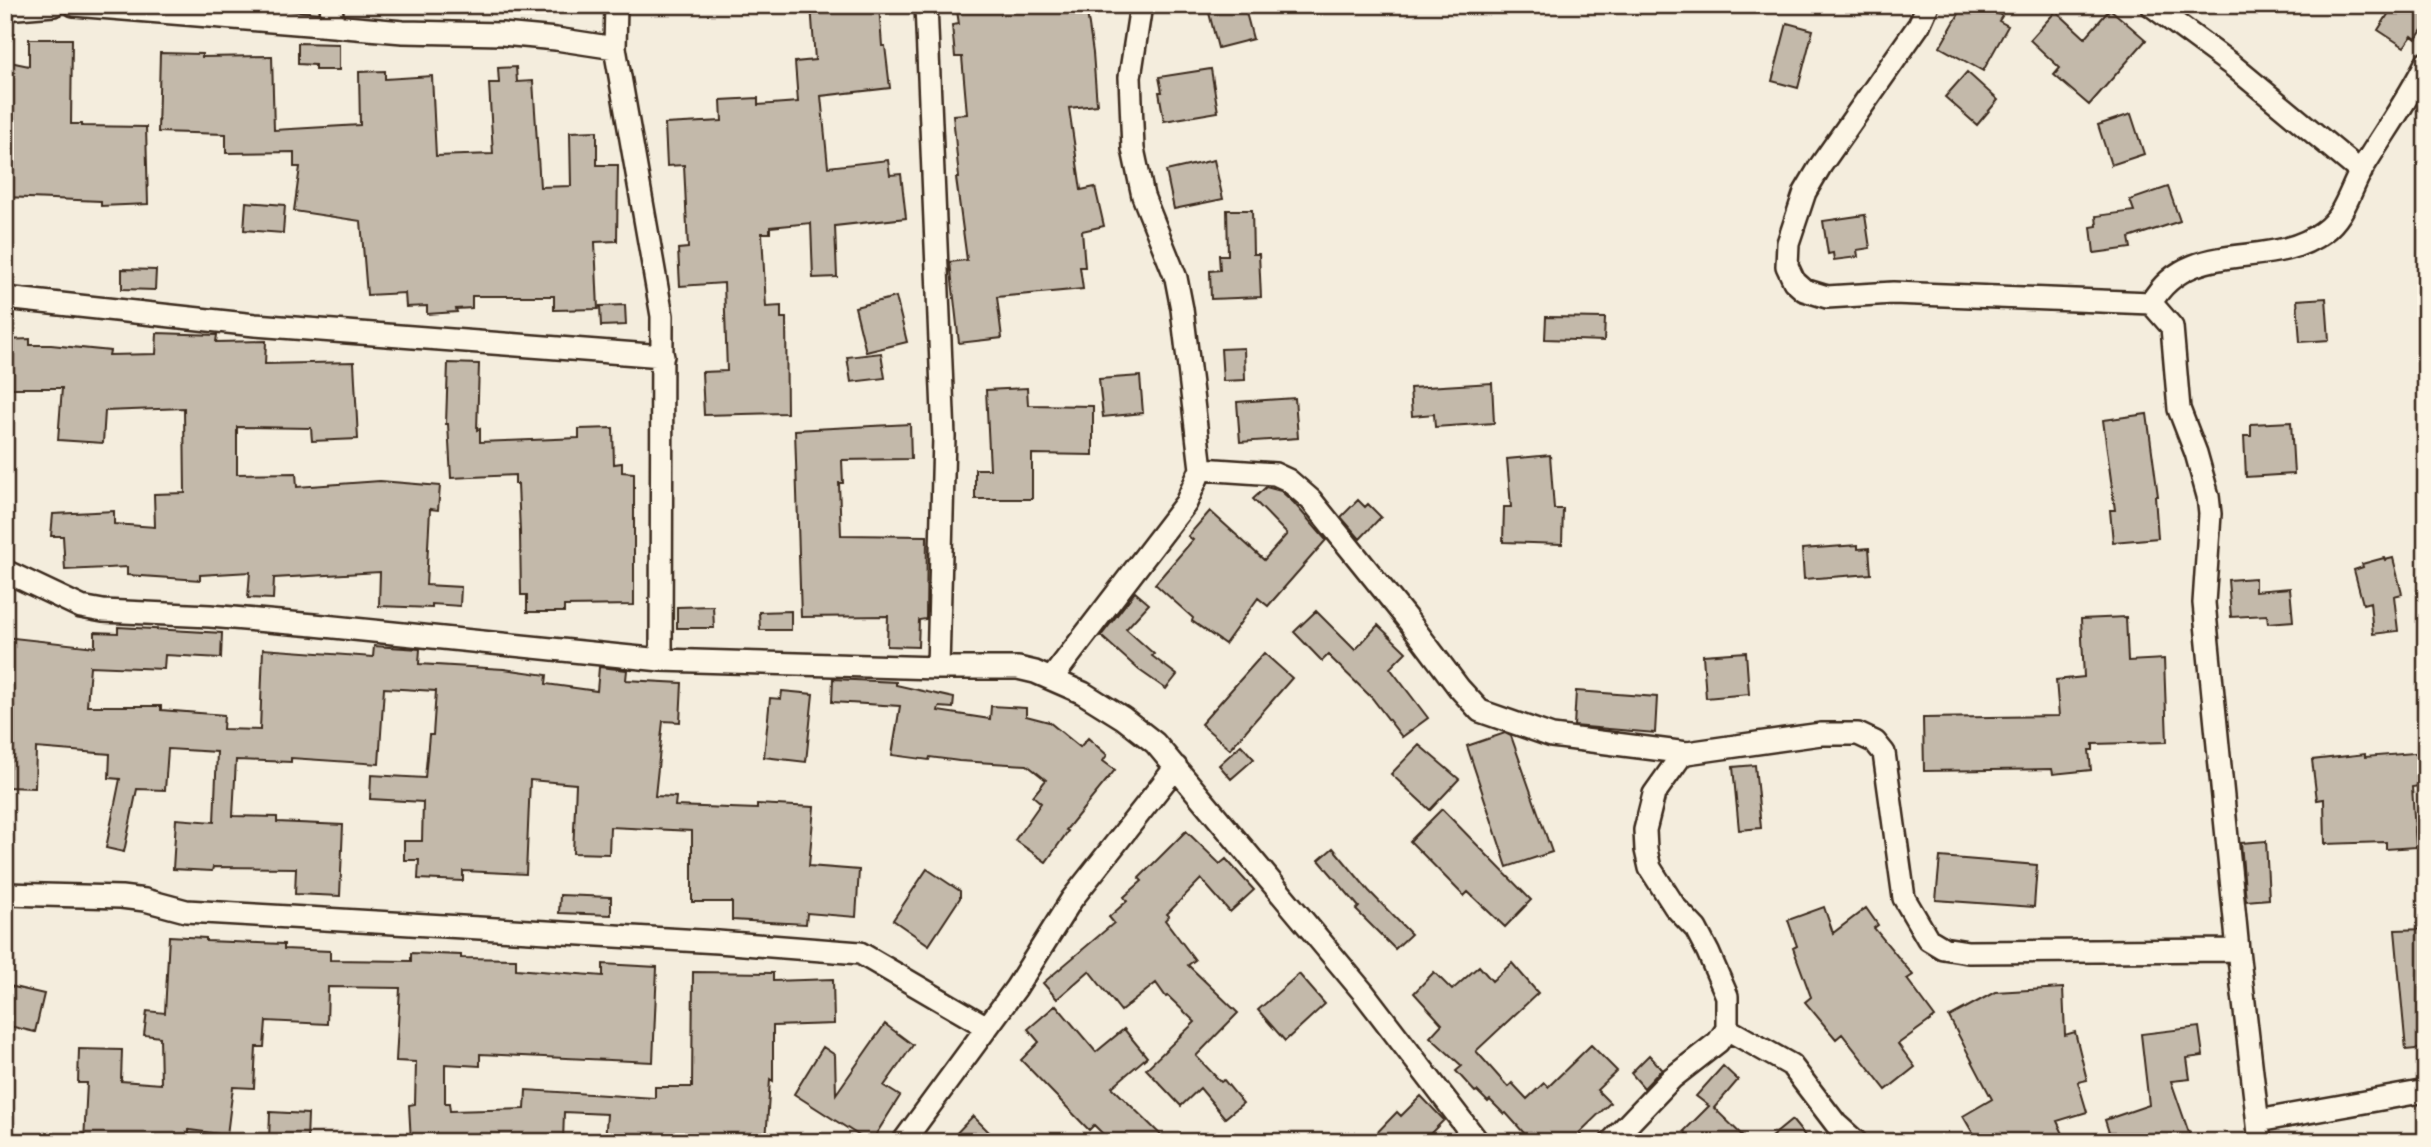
<svg xmlns="http://www.w3.org/2000/svg" width="2431" height="1147" viewBox="0 0 2431 1147" font-family="Mali,sans-serif">
<style>
.building{fill:#c3b9aa;stroke:#3b2a1e;stroke-width:2}
.lines{fill:none;stroke-linecap:round;stroke-linejoin:round}
.street-casing{stroke:#3b2a1e;stroke-width:26}
.street{stroke:#fcf5e5;stroke-width:21}
</style>
<rect width="100%" height="100%" fill="#f4eddd"/>
<filter id="ink" filterUnits="userSpaceOnUse"><feTurbulence type="fractalNoise" baseFrequency=".0143" numOctaves="2"/><feDisplacementMap in="SourceGraphic" scale="14" xChannelSelector="R" yChannelSelector="G"/><feConvolveMatrix kernelMatrix="1 2 1 2 8 2 1 2 1" color-interpolation-filters="sRGB"/></filter>
<g filter="url(#ink)">
<path class="building" d="M811 5H879L882 46H885L890 88 821 96 828 167 888 160 890 175 901 174 906 218 835 226 837 277 813 278 811 223 770 227V233H762L766 307 781 306V318H786L787 413 704 415 702 372 727 371 724 283 680 286 678 249 688 248 684 165 667 166 665 124 722 121 721 100 758 98V105L798 102 795 62 815 60Z
M1008 5H1086L1093 53 1097 105 1069 108 1081 190 1095 187 1104 226 1082 231 1085 267H1080L1083 289 997 297 1002 338 959 343 950 262 967 260 956 178H959L953 115 967 114 962 57H955L952 25 959 24 957 11Z
M1207 5H1244L1253 39 1218 48Z
M1964 5H1996L1993 11 2002 16 1999 21 2008 26 1983 71 1940 47Z
M2394 5H2412L2426 14V24L2416 39 2412 36 2404 47 2378 30Z
M2110 9 2146 40 2089 105 2054 75 2060 68 2030 40 2056 11 2085 38Z
M1787 23 1813 30 1798 88 1772 81Z
M29 39H72L71 124H82V126L146 127 148 204 101 206V201L5 197V61L29 66Z
M298 43 339 44V70H315V65L298 64Z
M160 53 202 54V57L272 56 274 130 360 125 359 72 385 71V79L432 76 436 156 493 154 489 83H499L498 68 516 67 517 82 533 81 540 187 571 186 570 132 597 131V165H618L617 241 595 242 598 309 554 310V296H472V308L456 309 457 312 427 314V306L406 307 405 293 367 295 361 221 294 211 300 167H294V152L226 153V134L158 132Z
M1211 69 1218 112 1164 121 1159 92H1162L1159 77Z
M1967 72 1998 100 1977 125 1945 97Z
M2131 114 2144 154 2111 165 2098 125Z
M1214 160 1223 199 1174 209 1166 171Z
M2168 187 2180 221 2129 238 2131 248 2094 253 2091 227 2097 226 2096 216 2134 211 2130 200Z
M246 202 285 205 283 233 244 230Z
M1227 210H1252L1253 254H1259L1261 297 1211 299 1210 271 1220 270 1219 255H1228Z
M1865 215 1870 248 1857 250 1858 257 1834 260 1833 253 1828 254 1823 221Z
M122 269 156 270 155 290 122 289Z
M896 297 907 342 866 352 855 307Z
M2326 298 2329 340 2300 342 2297 300Z
M625 305 626 325 601 326 600 306Z
M1546 317 1605 318 1604 341 1545 339Z
M157 333 217 335 216 342 266 341 265 364 354 362 358 439 312 441 311 428 237 427V474L296 473 297 487 380 481 440 486 438 510 430 509 426 585 461 587 460 606 432 604V608L379 606 380 572 274 578 273 599 248 598 250 572 200 575V580L127 575V567L65 570 63 536H51L53 514 114 511V524L155 527 154 494 185 493 184 408 105 411 103 443 58 440 62 388H5V340L30 339V345H51L110 351 109 355 156 354Z
M1244 348 1245 380 1223 381 1221 349Z
M881 353 885 378 851 382 847 357Z
M448 363 479 364 477 430 480 429V442L579 438V429L613 428 614 464 622 463V472L634 473V605L564 606V612H527V595H521L520 532 518 484H515V475L451 478 448 424H446Z
M1140 376 1143 413 1103 417 1099 379Z
M1492 383 1494 423 1435 427 1434 414 1412 416 1410 388Z
M1027 388 1028 405 1093 406V455L1032 454V499H975V469H990L986 390Z
M1295 398 1298 438 1240 442 1237 402Z
M2147 414 2158 496H2155L2158 538 2113 542 2110 510H2115L2103 420Z
M2291 422 2294 474 2246 477 2244 436H2251V424Z
M910 424 911 459 842 460 843 483H839L841 535 927 536 926 619 919 620 918 647 887 646 888 616 801 617 795 430Z
M1550 455 1554 509H1563L1562 544 1503 542 1504 507H1511L1507 459Z
M1266 487 1281 491 1294 503 1326 540 1268 606 1258 598 1225 644 1192 621 1193 618 1155 584 1193 540 1188 536 1210 511 1264 560 1287 534 1253 499Z
M1358 500 1365 507 1368 504 1381 517 1360 539 1341 517Z
M1858 545V549L1869 548 1871 574 1804 579 1802 549Z
M2384 558 2385 560 2393 558 2402 594 2394 596 2398 631 2373 634 2370 602 2363 604 2354 570 2363 567 2362 564Z
M2255 578V591L2290 588 2293 621 2268 623 2267 615 2231 617 2228 580Z
M1135 592 1149 604 1126 629 1154 654 1152 656 1177 675 1166 689 1139 670 1101 636Z
M713 606 714 628H677V607Z
M791 611V630H760L759 612Z
M1316 611 1355 650 1378 625 1406 652 1390 668 1428 718 1402 737 1372 698 1328 655 1322 661 1294 632Z
M2126 617 2128 661 2164 659 2167 742 2093 744V750H2089L2091 770 2053 774 2052 769 1924 771 1923 718 2059 716 2056 680 2084 677 2081 619Z
M118 627 222 633 221 658 165 655 164 669 90 666 87 706H161V710L224 715 223 729 260 730 263 649 373 657 374 646 420 649 419 664 504 669 547 675 546 684 597 691 599 667 627 670 626 680 682 683 680 722 663 721 655 796 676 797 675 806 757 809V804L814 807 809 866 859 870 856 917 807 913 806 924 732 920V902H692V831L610 827 609 854 573 853 576 784 530 780 526 874 463 871V881L418 879 419 860H404V841H422L423 802 370 799 371 775 425 778 429 735H433L436 691 384 688 379 764 291 758V762L236 760 233 816 277 817V822L343 825 340 896 295 894 296 868 213 867 212 871 173 869 176 819 214 822 217 752 168 749 165 790 137 789 124 852 106 848 120 779 109 778 110 754 36 748 35 788 5 787V637L95 647V632L118 633Z
M1746 652 1749 694 1706 698 1703 655Z
M1264 653 1292 678 1230 749 1201 724Z
M833 679 896 682V685L954 698 953 708 939 707 938 711 990 719 991 706 1026 708V716L1049 722 1080 747 1088 738 1107 755 1103 761 1115 770 1066 830 1068 831 1046 862 1015 840 1041 803 1033 796 1046 780 1027 765 959 761 930 757 929 760 892 755 900 706 832 702Z
M782 691 813 694 806 762 764 757 770 698 781 699Z
M1576 691 1657 697 1655 733 1574 726Z
M1505 733 1511 736 1552 852 1507 867 1467 746Z
M1241 745 1254 759 1231 779 1219 765Z
M1419 745 1459 779 1430 810 1391 774Z
M2426 752V785L2412 787 2416 847 2386 849V842L2325 844 2324 799 2317 800 2312 760 2365 754V757Z
M1755 765 1761 828 1739 830 1733 767Z
M1442 809 1531 900 1505 927 1468 892 1464 896 1410 841Z
M1186 831 1220 864 1226 859 1254 890 1230 912 1201 879 1167 914 1169 916 1165 920 1195 960 1188 965 1238 1013 1196 1056 1221 1082 1224 1080 1243 1103 1225 1118 1200 1088 1181 1106 1146 1069 1195 1022 1168 996 1166 997 1156 983 1121 1011 1089 971 1057 999 1043 983 1114 923 1109 917 1127 901 1124 897 1142 881 1139 878Z
M2266 841 2269 899 2246 901 2241 843Z
M1333 848 1369 891 1411 934 1395 949 1356 910 1359 907 1319 860Z
M1940 857 2037 865 2034 907 1936 900Z
M927 869 960 891V898L929 945 893 920Z
M560 895 611 897V915L559 913Z
M1824 907 1833 933 1866 908 1878 925 1874 928 1913 975 1907 979 1935 1017 1898 1044 1915 1067 1886 1090 1842 1034 1836 1039 1805 1002 1811 997 1793 948 1797 946 1788 920Z
M2426 929V1048L2406 1050 2395 930Z
M169 936 206 938V941L284 944V949L330 951V960L411 961V953L461 955V958L516 959V969L603 976V964L657 967 653 1062 480 1054V1066L445 1064V1103H449L450 1111 525 1109 526 1090 655 1098V1087H692L693 972 773 973V981L833 979 834 1024 773 1026V1081L770 1079 766 1142H605L607 1114 564 1112 563 1142H411L409 1105 415 1104 416 1062 396 1061 400 988 328 987 327 1024 266 1021 264 1047H256L254 1088 233 1087 227 1135 189 1130V1142H84L87 1083H78L79 1049 122 1050 121 1081 161 1084 160 1037 144 1035 147 1011 165 1013Z
M1512 963 1538 993 1476 1051 1508 1087 1512 1083 1527 1099 1544 1083 1548 1087 1591 1045 1617 1071 1597 1090 1610 1103 1579 1133 1587 1142H1532L1506 1113 1504 1114 1490 1100 1488 1102 1477 1091 1475 1092 1456 1071 1462 1066 1430 1037 1442 1024 1414 993 1434 972 1452 990 1479 966 1492 981Z
M1299 974 1325 1004 1285 1041 1258 1010Z
M5 985 44 994 35 1032 5 1025Z
M2063 988 2065 1035 2075 1032 2087 1080 2078 1082 2087 1112 2057 1121 2067 1142H1978L1963 1116 1992 1099 1949 1017 1995 992Z
M1056 1005 1096 1052 1124 1029 1147 1057 1112 1087 1168 1142H1111L1094 1125 1089 1130 1021 1060 1039 1042 1028 1029Z
M885 1024 913 1045 884 1086 900 1096 871 1142H869L794 1094 823 1047 835 1055 836 1094Z
M2199 1027 2203 1056 2187 1058 2190 1079 2171 1081 2190 1136 2184 1138 2185 1142H2112L2105 1120 2149 1105 2141 1034Z
M1649 1055 1662 1069 1644 1088 1631 1073Z
M1723 1066 1738 1080 1714 1108 1749 1142H1694L1684 1131 1709 1106 1696 1096Z
M1421 1096 1444 1120 1422 1142H1368L1397 1112 1401 1116Z
M270 1112 308 1114 307 1142H269Z
M973 1116 999 1142H948Z
M1792 1120 1810 1142H1765Z"/>
<g class="lines">
<g class="street-casing">
<path id="street" d="M74 5 333 26
M331 5 333 26 403 32 502 34 556 39 615 48 662 316 661 660
M926 5 944 437 938 668
M1928 5 1919 25 1821 165 1805 192 1788 243 1787 266 1794 281 1804 290 1827 297 1893 293 2151 303 2172 327 2179 409 2196 453 2208 496 2210 514 2204 603 2238 950 2260 1142
M2151 5 2232 65 2361 172
M5 9 54 5
M615 48 616 5
M5 298 255 325 663 356
M2151 303C2190 235 2270 272 2323 232 2345 216 2349 192 2362 169 2383 134 2408 100 2426 63
M1201 469 1275 474 1288 480 1311 500 1407 619 1459 688 1480 711 1552 736 1687 753 1821 734H1858L1875 742 1884 753 1904 898 1928 939 1943 948 1968 952 2238 950
M5 571 81 607 103 611 210 616 314 625 661 660 938 668H1018L1035 672 1083 693 1123 718 1155 743 1363 992 1478 1142
M1052 678 1186 503 1201 469 1182 309 1176 278 1143 196 1133 149 1130 77 1141 5
M5 894 121 897 145 900 186 911 718 942 860 953 987 1027
M1727 1029 1791 1065 1836 1124 1856 1142
M2258 1121 2426 1091
M903 1142 1016 988 1072 899 1176 767
M1611 1142 1672 1078 1718 1042 1727 1029V996L1708 952 1696 929 1675 907 1650 868 1646 850 1645 830 1654 794 1681 756 1687 753"/>
</g>
<use href="#street" class="street"/>
</g>
</g>
<rect width="2431" height="1147" fill="none" stroke="#fcf5e5" stroke-width="28"/>
<rect x="14" y="14" width="2403" height="1119" fill="none" stroke="#3b2a1e" stroke-width="2.5" filter="url(#ink)"/>
</svg>
